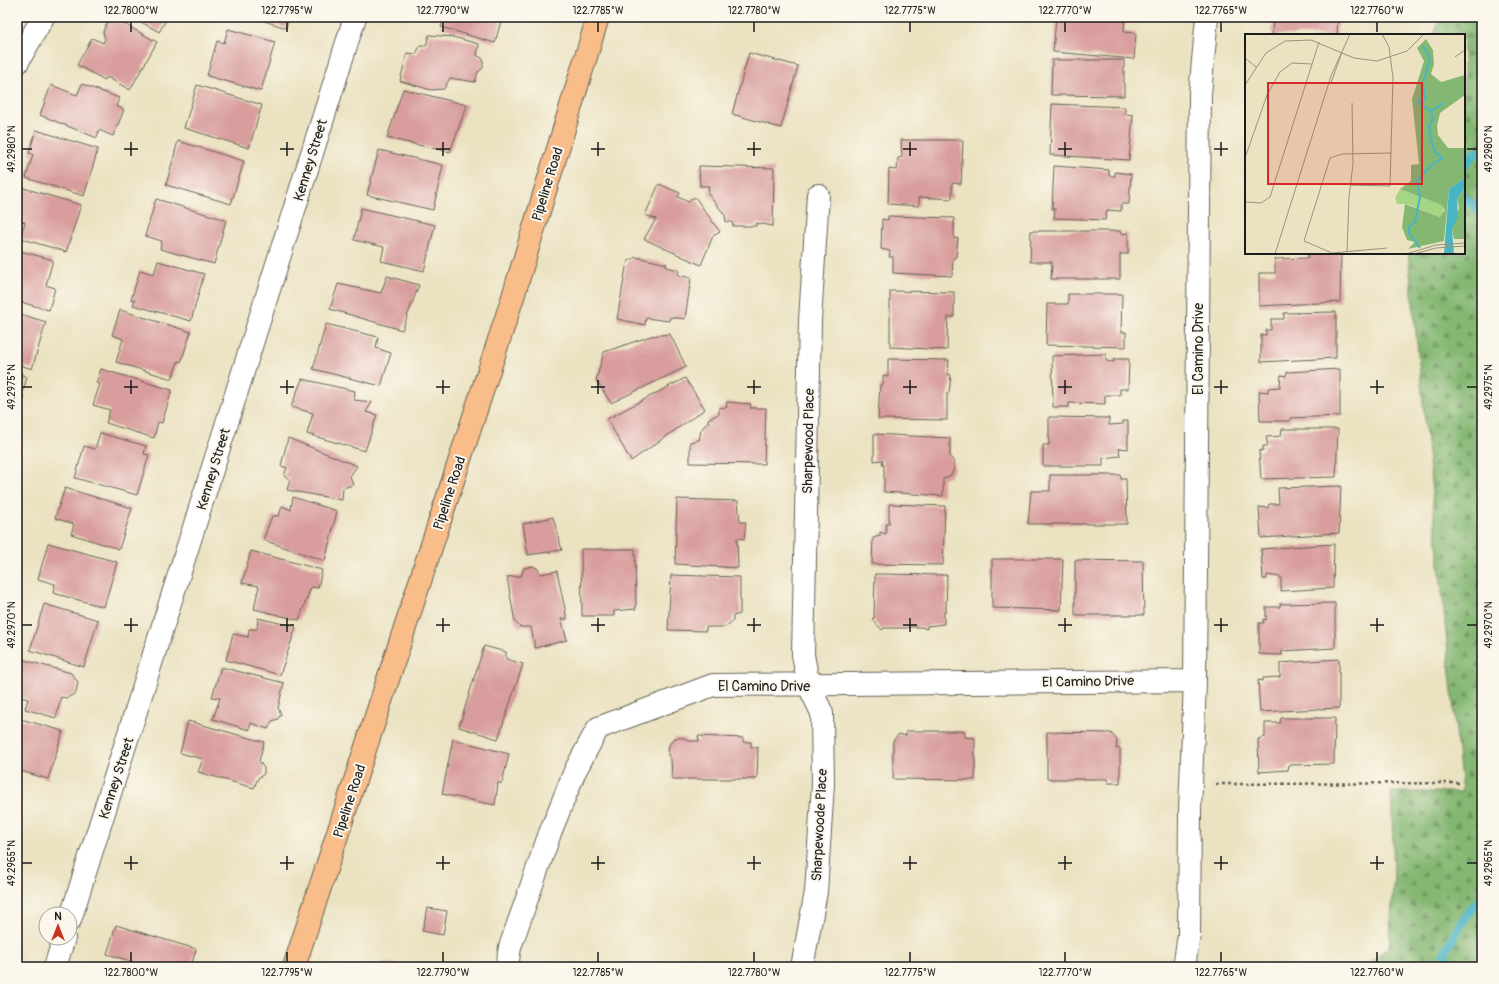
<svg xmlns="http://www.w3.org/2000/svg" width="1499" height="984" viewBox="0 0 1499 984" font-family="Pangolin,sans-serif">
<style>
.forest{fill:url(#forest-firs);stroke:#506a47}
.lines{fill:none;stroke-linecap:round;stroke-linejoin:round}
.stream{stroke:#48b5c4;stroke-width:9}
.building{fill:#d89d9c}
.minor-casing{stroke:#646156;stroke-width:24}
.major-casing{stroke:#646156;stroke-width:24}
.path{stroke:#646156;stroke-width:2.5;stroke-dasharray:3 3;stroke-linecap:butt}
.minor{stroke:#fff;stroke-width:22}
.major{stroke:#f8bd89;stroke-width:22}
.ticks{fill:none;stroke:#1c1c1c;stroke-width:1.5}
.labels{text-anchor:middle;stroke-width:4;stroke-linejoin:round;paint-order:stroke}
.street-label{font-size:14px;fill:#1c1c1c;stroke:#fbf7ec}
.inset-river{fill:none;stroke:#48b5c4;stroke-width:2}
.inset-road{fill:none;stroke:#98937f;stroke-width:1}
.view{fill:#d62828;fill-opacity:0.15;stroke:#d62828;stroke-width:2}
.inset-edge{fill:none;stroke:#1c1c1c;stroke-width:2}
.neatline{fill:none;stroke:#1c1c1c;stroke-width:1.5}
.ticks-label{font-size:10px;text-anchor:middle;fill:#1c1c1c}
</style>
<defs>
<pattern id="forest-firs" width="22" height="20" patternUnits="userSpaceOnUse"><rect width="22" height="20" fill="#84b772"/><path d="M5 1l3.5 6h-7zM16 11l3.5 6h-7z" fill="#6b945d"/></pattern>
</defs>
<rect width="100%" height="100%" fill="#fbf7ec"/>
<filter id="ink" filterUnits="userSpaceOnUse"><feTurbulence type="fractalNoise" baseFrequency=".025" numOctaves="2"/><feDisplacementMap in="SourceGraphic" scale="8" xChannelSelector="R" yChannelSelector="G"/><feConvolveMatrix kernelMatrix="1 2 1 2 8 2 1 2 1" color-interpolation-filters="sRGB"/></filter>
<filter id="wash" filterUnits="userSpaceOnUse"><feTurbulence type="fractalNoise" baseFrequency=".012" numOctaves="4" result="noise"/><feDisplacementMap in="SourceGraphic" scale="16" xChannelSelector="R" yChannelSelector="G"/><feGaussianBlur stdDeviation="0.9" result="paint"/><feColorMatrix in="noise" values="0 0 0 0 0 0 0 0 0 0 0 0 0 0 0 0 0 1.4 0 .05"/><feComposite in="paint" operator="in"/></filter>
<g filter="url(#wash)">
<rect width="100%" height="100%" fill="#ebe2c1"/>
<path class="forest" d="M1440 17H1482V967H1363L1389 948 1394 874 1391 792H1462L1408 253H1464V35H1434Z"/>
<g class="lines">
<path class="stream" d="M1464 165 1475 153 1482 152
M1464 197 1482 213
M1444 967 1446 949 1469 911 1482 898"/>
</g>
<g id="blocks">
<path class="building" d="M132 17H168L159 32Z
M252 17H289L286 28Z
M444 17H502L495 43 441 27Z
M1056 17H1125L1124 32 1136 33 1134 59 1053 52Z
M1273 17H1338L1337 35H1272Z
M117 20 157 42 130 90 107 77 105 80 77 65 92 38 103 43 105 39 103 32 107 22Z
M228 29 275 42 261 91 207 76 217 41 224 43Z
M429 35 453 37 479 44 477 55 483 59V68L478 72 475 82 450 78 444 89 431 90 400 81 407 53 416 54 420 46H426Z
M749 53 798 66 781 128 732 114Z
M1052 60H1124V96L1051 95Z
M82 84 119 98 116 106 124 110 113 136 99 130 97 138 40 115 51 85 77 95Z
M197 85 262 105 249 148 184 128Z
M403 89 467 105 450 152 387 138Z
M1052 104 1125 107V114L1133 115 1129 160 1050 155Z
M36 130 98 149 84 196 26 178 33 154 29 153Z
M901 140H963L961 184 952 183V199L919 197V206L888 204 889 169 897 170 898 158 902 157Z
M178 141 244 161 231 204 166 185Z
M379 150 443 165 433 210 367 195Z
M699 166 774 168 773 226 756 223V226H733L732 222H726L725 215 708 194 709 186H700Z
M1054 166 1109 170V176H1115V172L1131 174 1129 204H1121V211L1107 210 1105 220 1054 218 1055 209H1052Z
M659 184 680 193 678 197 688 202 695 197 720 232 713 236 701 265 644 239 656 219 645 215Z
M17 186 81 205 66 252 20 238 25 222 17 220Z
M156 199 226 220 214 264 160 249 162 241 145 236Z
M361 208 435 225 424 271 381 261 384 247 354 240Z
M888 216 954 218V239L958 238 956 257 953 258 952 276 893 273V257H889L890 251 881 249 882 219 888 220Z
M1031 231H1120L1121 234 1128 233V254H1120V279H1051L1052 262H1030Z
M17 250 53 260 46 285 55 288 49 310 17 301Z
M1341 253 1340 302 1259 306V273H1275V259L1308 258V254Z
M636 257 667 264 666 267 679 270 678 275 691 278 685 319 670 317 669 321 646 318 645 325 617 319 627 262Z
M158 261 204 274 191 321 133 305 135 300H131L140 270 154 274Z
M387 276 419 285 402 330 330 309 338 284 381 293Z
M890 291 954 292V317H948L947 350 890 347Z
M1068 294H1122L1121 332H1126V347L1046 345 1047 304H1068Z
M120 310 191 332 181 362 178 361 172 379 116 362 123 339 112 335Z
M1336 312V358L1261 362V335H1266V330H1271V319H1284V313Z
M17 313 46 322 32 369 17 364Z
M326 324 378 337 376 348 391 353 381 386 313 369Z
M670 334 686 367 611 403 596 380 604 352 651 336Z
M1106 354V361L1114 362V359H1129L1128 389H1120V395H1105V404L1069 403V407H1053L1052 356Z
M888 359 949 360 948 374 951 375 949 393H947V420L878 419 880 385H883V375L888 377Z
M101 369 172 390 162 423 158 422 154 438 106 423 110 410 93 405 100 384 96 383Z
M1340 369V416L1290 418V421H1260L1259 391 1268 392V388L1280 387 1281 375 1286 376 1287 372Z
M17 373 27 377 22 394 24 397 20 409 17 411Z
M685 378 705 409 631 461 607 419Z
M302 379 355 391 354 400 372 402 366 412 377 415 365 451 307 434 313 413 291 407Z
M726 402 751 404 750 408H766L764 464 690 463V442L699 440 701 430 706 424H708V419L719 414V408L727 407Z
M1049 417 1109 418V425L1123 424V421H1128V449L1119 448 1120 456 1103 458V466H1043V445H1049Z
M1282 429H1338L1336 477 1261 479 1259 451 1263 450V446H1268L1266 437 1281 436Z
M100 433 146 446 144 454 149 455 137 495 75 478 84 446 95 449Z
M874 434 950 438V457L954 462V469L951 475 943 479V496L884 492V465H882L883 460 874 461Z
M288 438 357 466 350 476 353 485 343 488 342 500 287 490 290 479 284 476 287 468 281 466Z
M1050 475H1120L1121 479H1126L1127 524H1028L1031 491H1050Z
M1341 486 1339 533 1261 538 1259 507 1268 508 1269 504H1279L1278 488Z
M65 488 132 508 119 549 71 534 74 524 55 518Z
M293 497 337 511 325 561 263 540 272 516H279L282 506 291 510Z
M677 499 738 501 740 522H746L744 539 737 538 738 568 675 564Z
M889 504 945 506 943 565 872 564 873 538 880 536V532L886 534V524H889Z
M553 517 562 550 528 555 523 524Z
M48 543 117 562 104 607 53 593 55 584 38 579Z
M1334 544 1333 588 1281 591V577L1267 575V579H1263L1261 549Z
M581 549H635L636 609 614 611V616H582Z
M251 551 322 570 318 588 311 587 299 620 254 609 259 586 242 583Z
M992 559H1063L1061 610 992 608Z
M1075 560 1143 561 1144 615H1075Z
M533 566 538 569 540 574 557 571 567 619H561L567 640 535 648 531 627H520L515 622 507 577 521 576 524 568Z
M875 574 947 575 946 611H944V624L927 626V629L921 627H909L908 628H884L882 630 872 619 874 618Z
M671 575 740 577V614L733 616V621L725 627H706V631L668 630Z
M1335 603V648L1282 651V655L1259 654V623H1264L1263 619 1266 620V607H1280V604Z
M44 604 98 620 84 667 30 650Z
M258 618 296 627 280 675 226 660 233 634 248 637 249 629H257Z
M484 646 506 652V659L523 664 498 739 459 727Z
M17 658 71 673 78 682 76 693 67 698 61 697 56 718 25 709 28 699 17 696Z
M1339 659V708L1260 712 1258 680 1263 681V678L1280 677V663Z
M221 667 284 683 278 708 281 714 278 719 272 721 268 729 251 723 249 730 213 719 220 698 212 697Z
M17 718 63 731 48 779 17 770Z
M1281 718H1335L1334 764 1289 765 1288 770 1259 772 1258 739 1265 737V723H1280Z
M188 721 264 742 259 761 264 768V774L258 778 254 788 198 772 203 759 180 753Z
M906 731H965V737L975 738V780L893 779V741L899 734 906 736Z
M1047 732 1111 733 1117 740 1116 749 1120 748V783H1108L1107 779H1047Z
M698 736 743 738V742H751V747H758L757 779H672L671 759 668 755 669 745 675 738H685L688 741H699Z
M453 739 509 754 502 783H498L495 805 442 794Z
M428 908 447 911 443 935 422 931Z
M116 925 196 949 191 967H131L133 962 107 954Z
M380 962 405 966V967H379Z"/>
</g>
</g>
<g filter="url(#ink)">
<use href="#blocks" fill-opacity="0" stroke="#646156" stroke-width="1"/>
<g class="lines">
<g class="minor-casing">
<path id="minor" d="M17 63 43 17
M70 920 355 17
M55 967 64 938
M507 967 510 947 550 833 575 771 598 728 713 685 1195 681
M802 967 816 892 823 784 822 713 809 686 803 655 810 320 818 195
M1184 967 1189 935 1190 810 1195 681 1200 94 1207 17"/>
</g>
<g class="major-casing">
<path id="major" d="M294 967 512 300 598 17"/>
</g>
<path class="path" d="M1216 784 1461 783"/>
<use href="#minor" class="minor"/>
<use href="#major" class="major"/>
</g>
</g>
<path class="ticks" d="M131 22V32M287 22V32M443 22V32M598 22V32M754 22V32M910 22V32M1065 22V32M1221 22V32M1377 22V32M131 142V156M287 142V156M443 142V156M598 142V156M754 142V156M910 142V156M1065 142V156M1221 142V156M22 149H32M124 149H138M280 149H294M436 149H450M591 149H605M747 149H761M903 149H917M1058 149H1072M1214 149H1228M1467 149H1477M131 380V394M287 380V394M443 380V394M598 380V394M754 380V394M910 380V394M1065 380V394M1221 380V394M1377 380V394M22 387H32M124 387H138M280 387H294M436 387H450M591 387H605M747 387H761M903 387H917M1058 387H1072M1214 387H1228M1370 387H1384M1467 387H1477M131 618V632M287 618V632M443 618V632M598 618V632M754 618V632M910 618V632M1065 618V632M1221 618V632M1377 618V632M22 625H32M124 625H138M280 625H294M436 625H450M591 625H605M747 625H761M903 625H917M1058 625H1072M1214 625H1228M1370 625H1384M1467 625H1477M131 856V870M287 856V870M443 856V870M598 856V870M754 856V870M910 856V870M1065 856V870M1221 856V870M1377 856V870M22 863H32M124 863H138M280 863H294M436 863H450M591 863H605M747 863H761M903 863H917M1058 863H1072M1214 863H1228M1370 863H1384M1467 863H1477M131 952V962M287 952V962M443 952V962M598 952V962M754 952V962M910 952V962M1065 952V962M1221 952V962M1377 952V962"/>
<g class="labels">
<g class="street-label">
<text transform="translate(310 160) rotate(-73)" y="5">Kenney Street</text>
<text transform="translate(547 184) rotate(-73)" y="5">Pipeline Road</text>
<text transform="translate(1198 349) rotate(-90)" y="5">El Camino Drive</text>
<text transform="translate(808 441) rotate(-89)" y="5">Sharpewood Place</text>
<text transform="translate(213 469) rotate(-73)" y="5">Kenney Street</text>
<text transform="translate(449 493) rotate(-72)" y="5">Pipeline Road</text>
<text transform="translate(1088 681) rotate(-1)" y="5">El Camino Drive</text>
<text x="764" y="691">El Camino Drive</text>
<text transform="translate(116 778) rotate(-72)" y="5">Kenney Street</text>
<text transform="translate(349 801) rotate(-72)" y="5">Pipeline Road</text>
<text transform="translate(819 825) rotate(-87)" y="5">Sharpewoode Place</text>
</g>
</g>
<g transform="translate(1245 34)">
<rect width="220" height="220" fill="#ebe2c1"/>
<path d="M155 155 197 171 199 173 198 181 195 183 162 170H152L150 164Z" fill="#a5d685"/>
<path d="M181 5 188 16 189 30 186 40 196 48 220 41V61L195 79 192 92 193 101 203 114H220V144L204 155 199 207 163 215 170 208 162 206 157 193 160 170 195 183 200 176 197 171 155 155 166 147V131L174 130 167 65 179 27 172 14ZM220 154V205H209L207 195 214 174 212 165Z" fill="#84b772"/>
<path d="M220 144V154L212 165 213 183 207 195 209 220H199L204 155Z" fill="#48b5c4"/>
<path class="inset-river" d="M186 77 198 69M175 214 164 199V193L170 188 175 163 172 147 185 132 197 124 190 118 186 106 184 93 188 86 186 77 173 69 175 65 178 67 180 65 178 49 185 24 178 12"/>
<path class="inset-road" d="M210 23 220 16M0 24 11 33M86 49 97 18M0 51 21 19 40 7 66 6 109 24 132 27 162 17 179 0M0 124 22 61 35 38 47 29 66 30M105 151 145 152 148 44 144 13 137 0M0 168 16 169 25 163 74 8M142 214 87 219 59 207 85 124 97 120 146 119M102 218 104 163 108 130 107 69M30 220 86 42 105 0M161 220 191 211 220 209M169 220 191 214 220 212"/>
<path class="view" d="M23 49H177V150H23Z"/>
<rect width="220" height="220" class="inset-edge"/>
</g>
<rect width="1499" height="984" fill="none" stroke="#fbf7ec" stroke-width="44"/>
<g transform="translate(58 926)"><circle r="19" fill="#fbf7ec" stroke="#a29f99"/>
<path d="M0-3L7 15L0 10L-7 15Z" fill="#c8321e"/>
<text y="-6" font-size="11" font-weight="bold" text-anchor="middle" fill="#1c1c1c">N</text>
</g>
<rect x="22" y="22" width="1455" height="940" class="neatline"/>
<g class="ticks-label">
<text x="131" y="14">122.7800°W</text>
<text x="287" y="14">122.7795°W</text>
<text x="443" y="14">122.7790°W</text>
<text x="598" y="14">122.7785°W</text>
<text x="754" y="14">122.7780°W</text>
<text x="910" y="14">122.7775°W</text>
<text x="1065" y="14">122.7770°W</text>
<text x="1221" y="14">122.7765°W</text>
<text x="1377" y="14">122.7760°W</text>
<text transform="translate(11 149) rotate(-90)" y="4">49.2980°N</text>
<text transform="translate(1488 149) rotate(-90)" y="4">49.2980°N</text>
<text transform="translate(11 387) rotate(-90)" y="4">49.2975°N</text>
<text transform="translate(1488 387) rotate(-90)" y="4">49.2975°N</text>
<text transform="translate(11 625) rotate(-90)" y="4">49.2970°N</text>
<text transform="translate(1488 625) rotate(-90)" y="4">49.2970°N</text>
<text transform="translate(11 863) rotate(-90)" y="4">49.2965°N</text>
<text transform="translate(1488 863) rotate(-90)" y="4">49.2965°N</text>
<text x="131" y="976">122.7800°W</text>
<text x="287" y="976">122.7795°W</text>
<text x="443" y="976">122.7790°W</text>
<text x="598" y="976">122.7785°W</text>
<text x="754" y="976">122.7780°W</text>
<text x="910" y="976">122.7775°W</text>
<text x="1065" y="976">122.7770°W</text>
<text x="1221" y="976">122.7765°W</text>
<text x="1377" y="976">122.7760°W</text>
</g>
</svg>
